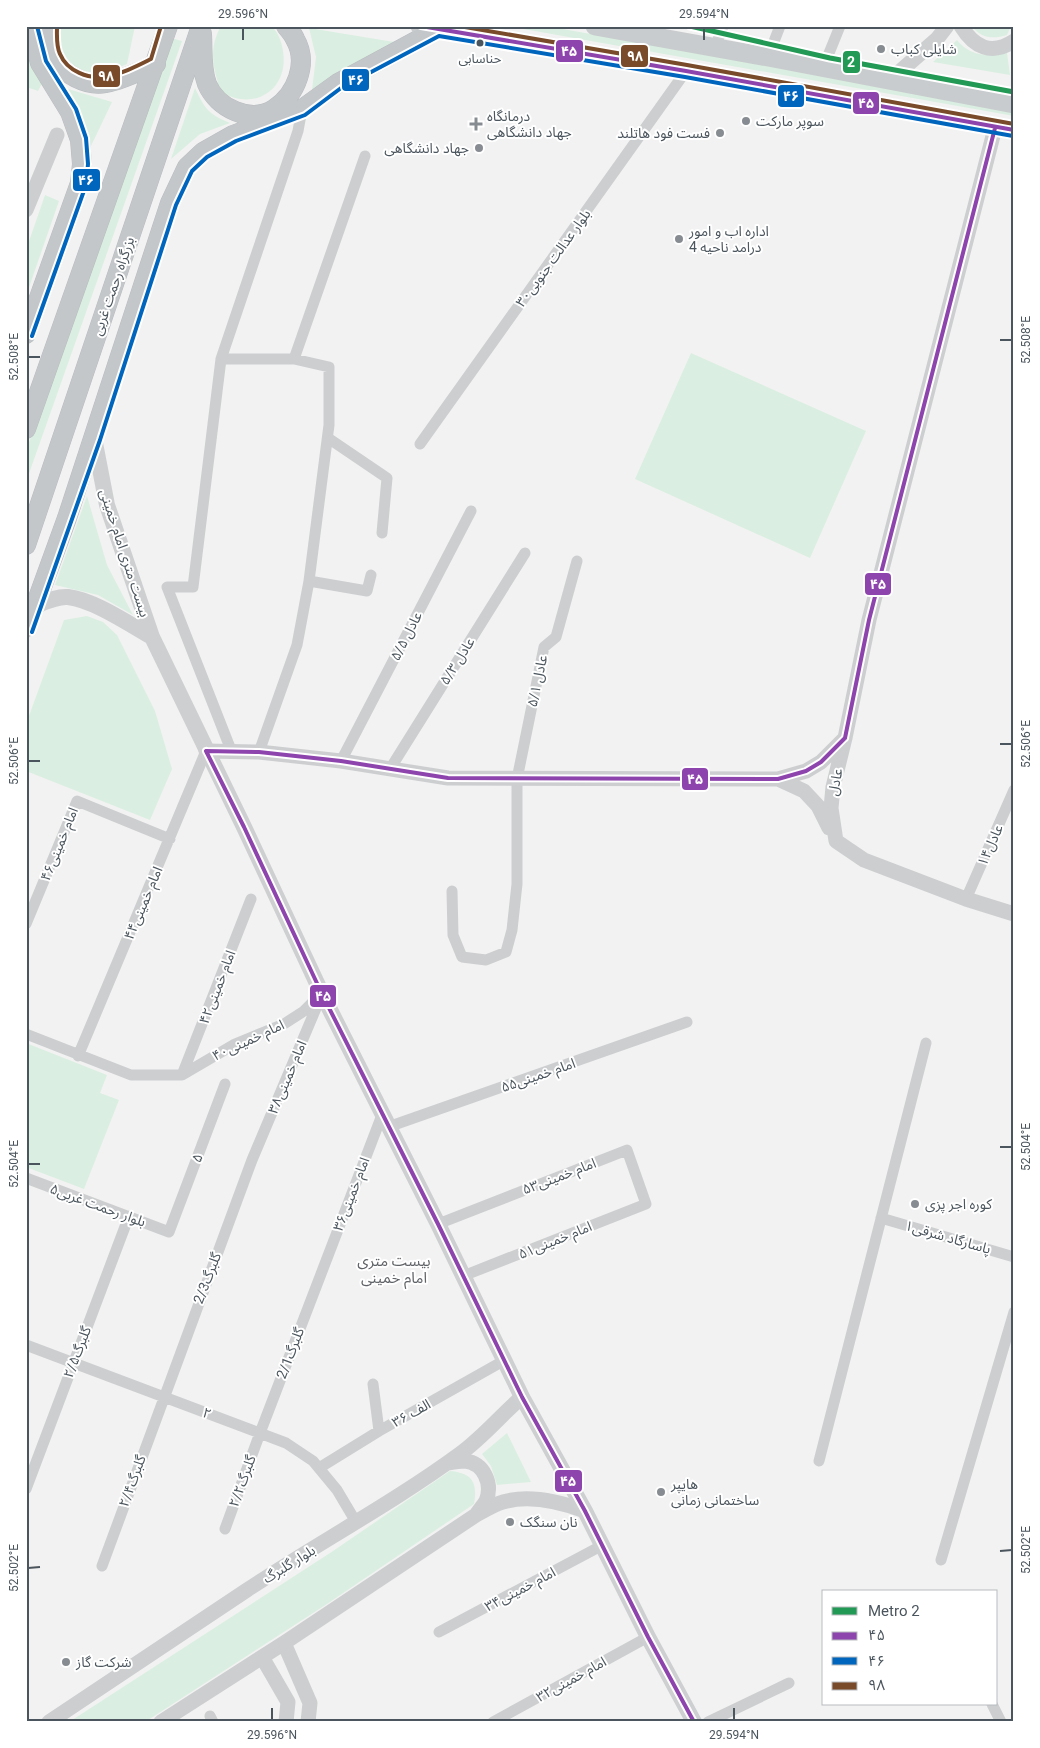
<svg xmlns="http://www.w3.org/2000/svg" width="1040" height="1748" viewBox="0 0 1040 1748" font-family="Roboto,'Noto Sans Arabic',sans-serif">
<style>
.green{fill:#daefe1}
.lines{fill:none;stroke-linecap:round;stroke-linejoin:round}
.trunk-casing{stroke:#b8bcc0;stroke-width:20}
.minor{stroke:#ccced0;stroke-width:11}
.tertiary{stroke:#ccced0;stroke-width:15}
.secondary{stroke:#cdcfd1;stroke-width:16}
.primary{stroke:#c9ccce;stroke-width:19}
.trunk{stroke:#c4c7ca;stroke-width:19}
.bus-1-casing{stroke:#fff;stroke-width:8}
.bus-2-casing{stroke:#fff;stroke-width:8}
.bus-3-casing{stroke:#fff;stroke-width:8}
.bus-1{stroke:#8e44ad;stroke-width:4}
.bus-2{stroke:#0065bd;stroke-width:4}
.bus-3{stroke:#7a4b2a;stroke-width:4}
.metro-1-casing{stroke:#fff;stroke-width:9}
.metro-1{stroke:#229954;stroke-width:5}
.ticks{fill:none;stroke:#4b555d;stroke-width:2}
.bus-dot{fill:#4b555d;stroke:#fff;stroke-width:2}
.poi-dot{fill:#868c91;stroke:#fff;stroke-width:2}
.labels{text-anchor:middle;stroke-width:4;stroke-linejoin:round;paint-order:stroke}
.bus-label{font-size:13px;fill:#4b555d;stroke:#fff}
.poi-label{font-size:14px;fill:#4b555d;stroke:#fff;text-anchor:start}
.street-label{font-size:14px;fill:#4b555d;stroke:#fff}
.neighbourhood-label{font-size:15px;fill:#5f6266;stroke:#fff}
.line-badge{stroke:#fff;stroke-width:2}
.badge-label{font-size:14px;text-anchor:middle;font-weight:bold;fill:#fff}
.neatline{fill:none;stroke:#4b555d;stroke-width:2}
.ticks-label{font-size:12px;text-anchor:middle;fill:#4b555d}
</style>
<rect width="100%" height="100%" fill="#f3f2f2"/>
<path class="green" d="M61 26H135L127 64C117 68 105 76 93 75 68 75 54 48 61 26Z
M221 26C232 26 266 23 274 29 278 33 281 41 282 46 292 87 257 113 221 92 213 68 208 49 221 26Z
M506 26H546L1014 109V116Z
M972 26H1011L1007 35C994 39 981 39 972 26Z
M309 28 394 42 312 90 316 57Z
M26 29 43 81 38 91 26 87Z
M171 38 182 41 26 482V451Z
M957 40C969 56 989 57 1007 53L1010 75 933 62Z
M195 88C205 109 208 114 230 123L200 134 171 159Z
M68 89 112 102 91 146Z
M45 195 59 201 26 296V250Z
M691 353 866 431 810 558 635 479Z
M87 496 107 565 133 615 98 595 55 585Z
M87 616 103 622 117 635 155 711 172 769 150 820 26 771V724L64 620Z
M26 1043 107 1075 100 1093 119 1100 84 1189 26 1167Z
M507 1433 531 1482 497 1485 491 1466 482 1454Z
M450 1471C472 1473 478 1482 474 1504L327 1604 145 1722H69L333 1551Z"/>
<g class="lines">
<g class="trunk-casing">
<path id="trunk" d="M51 26C50 36 50 48 54 57 62 74 87 87 106 83 123 80 140 71 156 64
M202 34C203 51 201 68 207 84 217 108 250 124 274 109 296 95 309 63 295 39 293 34 289 30 286 26
M26 334 80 183 82 164 80 140 70 112 40 63 30 26
M26 429 168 26
M26 545 201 26
M26 620 35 606 67 518 170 203 187 167 203 152 233 135 302 109 338 83 438 29"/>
</g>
<path class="minor" d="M715 48 723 26
M768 57 780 26
M823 68 840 26
M221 359H294L329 367V425L309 581 297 645 259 752
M294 359 365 156
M328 438 387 478 382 533
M420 444 686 71
M309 581 367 591 371 575
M231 750 167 587H193L221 359 298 131 302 109
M341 761 471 511
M390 769 525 553
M452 891 453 935 462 957 486 960 506 952 512 930 517 884V779L544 647 556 637 577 561
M966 899 1014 790
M26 924 77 801 170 839
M26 1034 131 1075H182L235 1044 284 1024 304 1011 318 997
M78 1056 206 751
M182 1075 251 899
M388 1127 687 1022
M26 1178 169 1232 225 1084
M881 1218 1014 1257
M438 1224 627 1150 646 1204 463 1276
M26 1345 286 1443 313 1461 337 1490 356 1522
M373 1384 379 1431
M819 1461 926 1043
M319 1468 379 1431 505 1360
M26 1489 129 1216
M225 1529 260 1433 382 1115
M941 1560 1014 1312
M102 1566 252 1160 322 994
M439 1632 601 1546
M992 1704 1001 1722
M210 1716 213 1722
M493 1722 648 1637
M708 1722 789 1683"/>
<path class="tertiary" d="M961 26C974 47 991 56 1014 41
M889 81 937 39 947 26
M995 128 869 620 845 738 833 787 831 808 836 841 864 860 966 899 1014 914
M26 210 57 135
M206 751 259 752 341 761 448 778 778 779 806 771 821 762 845 738
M778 779 804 791 818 806 829 828
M449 1463C454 1462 459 1461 465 1461 484 1463 493 1484 486 1501 483 1506 479 1510 476 1515
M284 1643 310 1703 308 1722
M262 1657 288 1702 286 1722
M49 1722C115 1678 181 1634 247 1590 318 1543 393 1503 461 1453 483 1437 501 1415 522 1397
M161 1722 284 1643 476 1515C483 1511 490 1507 497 1504 525 1493 558 1501 585 1511"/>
<path class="secondary" d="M94 438 107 505 152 637 244 827 322 994 438 1224 522 1397 585 1511 648 1637 694 1722
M26 630 35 606C45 602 57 596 68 597 94 600 129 624 152 637"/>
<path class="primary" d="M420 26 686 71 1014 130
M595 26 768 57 1014 104"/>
<use href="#trunk" class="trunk"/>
<g class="bus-1-casing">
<path id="bus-1" d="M421 26 686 71 1014 130
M845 738 869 620 995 128
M206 751 244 827 322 994 438 1224 522 1397 585 1511 648 1637 694 1722
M206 751 259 752 341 761 448 778 778 779 806 771 821 762 845 738"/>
</g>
<g class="bus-2-casing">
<path id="bus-2" d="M32 336 86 185 88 164 86 138 76 109 46 61 37 26
M32 632 100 440 176 205 192 171 207 157 236 141 305 115 341 88 439 36 685 77 1013 136"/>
</g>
<g class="bus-3-casing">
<path id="bus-3" d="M459 26 687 65 1014 124
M57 27C57 35 56 46 60 54 67 71 89 80 106 76 122 74 137 66 151 59L161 26"/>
</g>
<use href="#bus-1" class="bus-1"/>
<use href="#bus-2" class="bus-2"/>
<use href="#bus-3" class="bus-3"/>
<g class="metro-1-casing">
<path id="metro-1" d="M690 26 830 58 1014 92"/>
</g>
<use href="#metro-1" class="metro-1"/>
</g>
<path class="ticks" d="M243 28V40M704 28V40M1000 340H1012M28 357H40M1000 744H1012M28 761H40M1000 1147H1012M28 1164H40M1000 1551 1012 1550M28 1568 40 1567M272 1708V1720M734 1708V1720"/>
<circle class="bus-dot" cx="480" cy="43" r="4.5"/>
<g class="poi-dot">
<circle cx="881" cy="49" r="5"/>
<circle cx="746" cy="121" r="5"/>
<path d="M473.5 116.5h5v5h5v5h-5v5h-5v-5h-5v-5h5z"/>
<circle cx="720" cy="133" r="5"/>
<circle cx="479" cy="148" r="5"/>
<circle cx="679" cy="239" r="5"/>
<circle cx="915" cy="1204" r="5"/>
<circle cx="661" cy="1492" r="5"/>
<circle cx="510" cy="1522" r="5"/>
<circle cx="66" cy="1662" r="5"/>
</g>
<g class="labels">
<g class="bus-label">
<text x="480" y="63">حناسابی</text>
</g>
<g class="poi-label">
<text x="891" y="54">شایلی کباب</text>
<text x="487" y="121">درمانگاه<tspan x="487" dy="16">جهاد دانشگاهی</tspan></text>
<text x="756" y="126">سوپر مارکت</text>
<text x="710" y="138" text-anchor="end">فست فود هاتلند</text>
<text x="469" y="153" text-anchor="end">جهاد دانشگاهی</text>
<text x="689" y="236">اداره اب و امور<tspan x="689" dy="16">درامد ناحیه 4</tspan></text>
<text x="925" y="1209">کوره اجر پزی</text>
<text x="671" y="1489">هایپر<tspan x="671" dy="16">ساختمانی زمانی</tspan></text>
<text x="520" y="1527">نان سنگک</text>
<text x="76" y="1667">شرکت گاز</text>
</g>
<g class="street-label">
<text transform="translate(553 258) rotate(-54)" y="5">بلوار عدالت جنوبی۳۰</text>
<text transform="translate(113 286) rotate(-71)" y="5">بزرگراه رحمت غربی</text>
<text transform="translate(125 553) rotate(72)" y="5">بیست متری امام خمینی</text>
<text transform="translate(406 636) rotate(-63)" y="5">عادل ۵/۵</text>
<text transform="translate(457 661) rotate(-58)" y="5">عادل ۵/۳</text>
<text transform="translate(537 681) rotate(-78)" y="5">عادل ۵/۱</text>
<text transform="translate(835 782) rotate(-79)" y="5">عادل</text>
<text transform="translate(59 844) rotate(-68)" y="5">امام خمینی۴۶</text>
<text transform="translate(990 845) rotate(-66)" y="5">عادل۱۴</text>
<text transform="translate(143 903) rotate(-67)" y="5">۴۴امام خمینی</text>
<text transform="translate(217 987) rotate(-69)" y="5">امام خمینی۴۲</text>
<text transform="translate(248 1040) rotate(-25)" y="5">امام خمینی۴۰</text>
<text transform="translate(538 1075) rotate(-19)" y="5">امام خمینی۵۵</text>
<text transform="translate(287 1077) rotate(-67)" y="5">امام خمینی۳۸</text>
<text transform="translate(197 1158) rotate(-69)" y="5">۵</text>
<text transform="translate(559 1176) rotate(-21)" y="5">امام خمینی۵۳</text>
<text transform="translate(351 1194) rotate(-69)" y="5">امام خمینی۳۶</text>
<text transform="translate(98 1205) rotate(20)" y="5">بلوار رحمت غربی۵</text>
<text transform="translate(948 1237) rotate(16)" y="5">پاسارگاد شرقی۱</text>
<text transform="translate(555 1240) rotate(-22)" y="5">امام خمینی۵۱</text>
<text transform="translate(207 1278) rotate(-69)" y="5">2/3گلبرگ</text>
<text transform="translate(77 1352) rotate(-69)" y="5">گلبرگ۲/۵</text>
<text transform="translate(290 1353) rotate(-69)" y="5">2/1گلبرگ</text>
<text transform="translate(207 1413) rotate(21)" y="5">۲</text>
<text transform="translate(411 1413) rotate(-29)" y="5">۳۶ الف</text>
<text transform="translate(132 1481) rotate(-70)" y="5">گلبرگ۲/۴</text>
<text transform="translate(242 1481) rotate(-70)" y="5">گلبرگ۲/۲</text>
<text transform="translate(289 1564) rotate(-32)" y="5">بلوار گلبرگ</text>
<text transform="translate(520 1589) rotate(-28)" y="5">امام خمینی۳۴</text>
<text transform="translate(571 1679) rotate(-29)" y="5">امام خمینی۳۲</text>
</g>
<g class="neighbourhood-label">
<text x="394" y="1266">بیست متری<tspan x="394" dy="17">امام خمینی</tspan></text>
</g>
</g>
<g class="line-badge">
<rect x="555" y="39" width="29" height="24" rx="5" fill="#8e44ad"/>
<rect x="620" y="44" width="29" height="24" rx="5" fill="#7a4b2a"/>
<rect x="842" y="50" width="19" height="24" rx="5" fill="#229954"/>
<rect x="92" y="64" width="29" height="24" rx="5" fill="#7a4b2a"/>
<rect x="341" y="68" width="29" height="24" rx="5" fill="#0065bd"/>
<rect x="777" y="84" width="28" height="24" rx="5" fill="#0065bd"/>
<rect x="852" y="91" width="28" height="24" rx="5" fill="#8e44ad"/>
<rect x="72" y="168" width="29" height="24" rx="5" fill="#0065bd"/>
<rect x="864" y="572" width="28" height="24" rx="5" fill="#8e44ad"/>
<rect x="681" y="767" width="28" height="24" rx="5" fill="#8e44ad"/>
<rect x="309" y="984" width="28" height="24" rx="5" fill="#8e44ad"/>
<rect x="554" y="1469" width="29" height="24" rx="5" fill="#8e44ad"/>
</g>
<g class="badge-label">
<text x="569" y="56">۴۵</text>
<text x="635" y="61">۹۸</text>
<text x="851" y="67">2</text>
<text x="106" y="81">۹۸</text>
<text x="356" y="85">۴۶</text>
<text x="791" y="101">۴۶</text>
<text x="866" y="108">۴۵</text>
<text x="86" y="185">۴۶</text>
<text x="878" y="589">۴۵</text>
<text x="695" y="784">۴۵</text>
<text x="323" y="1001">۴۵</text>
<text x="568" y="1486">۴۵</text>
</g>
<rect width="1040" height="1748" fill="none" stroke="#ffffff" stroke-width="55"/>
<rect x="822" y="1590" width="175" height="115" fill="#ffffff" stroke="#b7bbbe"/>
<rect x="832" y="1607" width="25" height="8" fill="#229954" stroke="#b7bbbe"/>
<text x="868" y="1616" font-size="15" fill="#4b555d">Metro 2</text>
<rect x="832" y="1632" width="25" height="8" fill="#8e44ad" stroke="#b7bbbe"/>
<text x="868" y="1640" font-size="15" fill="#4b555d">۴۵</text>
<rect x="832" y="1657" width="25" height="8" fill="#0065bd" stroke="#b7bbbe"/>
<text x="868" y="1666" font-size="15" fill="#4b555d">۴۶</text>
<rect x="832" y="1682" width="25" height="8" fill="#7a4b2a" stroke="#b7bbbe"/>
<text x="868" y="1690" font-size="15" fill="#4b555d">۹۸</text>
<rect x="28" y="28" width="984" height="1692" class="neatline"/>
<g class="ticks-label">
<text x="243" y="18">29.596°N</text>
<text x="704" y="18">29.594°N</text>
<text transform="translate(1026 340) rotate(-90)" y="4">52.508°E</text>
<text transform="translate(14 357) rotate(-90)" y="4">52.508°E</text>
<text transform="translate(1026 744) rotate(-90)" y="4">52.506°E</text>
<text transform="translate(14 761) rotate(-90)" y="4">52.506°E</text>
<text transform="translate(1026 1147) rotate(-90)" y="4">52.504°E</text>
<text transform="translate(14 1164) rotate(-90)" y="4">52.504°E</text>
<text transform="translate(1026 1550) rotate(-90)" y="4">52.502°E</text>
<text transform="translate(14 1568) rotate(-90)" y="4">52.502°E</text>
<text x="272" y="1739">29.596°N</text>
<text x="734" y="1739">29.594°N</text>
</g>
</svg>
